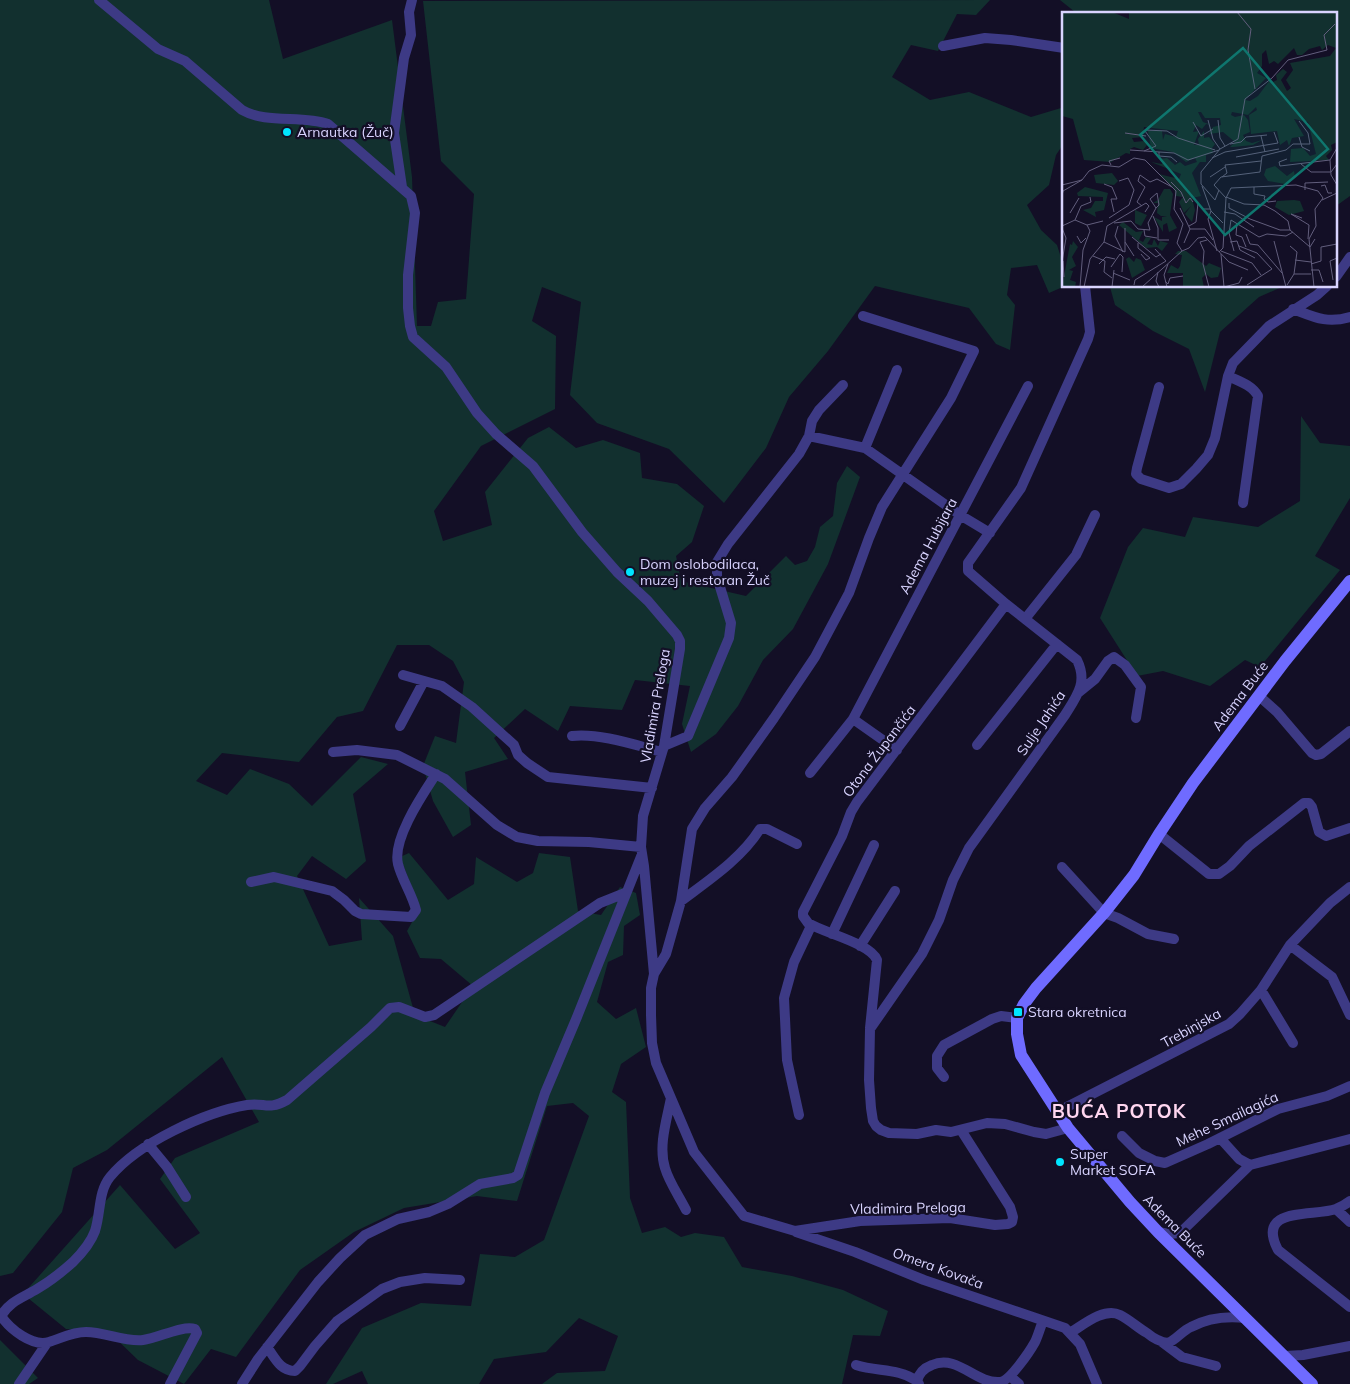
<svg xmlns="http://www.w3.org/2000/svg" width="1350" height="1384" viewBox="0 0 1350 1384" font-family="Mulish,sans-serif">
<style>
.green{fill:#12302f}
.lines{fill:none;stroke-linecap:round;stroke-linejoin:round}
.street{stroke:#3d3a85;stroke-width:10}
.secondary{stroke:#6f6bff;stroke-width:12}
.poi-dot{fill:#00e5ff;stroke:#130f26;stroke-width:2}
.labels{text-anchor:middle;stroke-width:4.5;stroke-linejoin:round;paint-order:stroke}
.poi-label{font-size:14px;fill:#d9d4ff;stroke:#130f26;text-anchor:start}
.street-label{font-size:14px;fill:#d9d4ff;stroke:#130f26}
.district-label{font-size:19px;font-weight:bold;letter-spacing:1px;fill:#ffd6f0;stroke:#130f26}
.inset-road{fill:none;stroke:#625e7d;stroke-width:1}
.view{fill:#0f766e;fill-opacity:0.15;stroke:#0f766e;stroke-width:2.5}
.inset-edge{fill:none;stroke:#d9d4ff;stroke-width:2.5}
</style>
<rect width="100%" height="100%" fill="#130f26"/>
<path class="green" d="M0 0H269L283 59 392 20 412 177 417 326H431L438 302 466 299 474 194 441 161 423 1 990 0 976 15 957 14 938 51 911 45 892 77 930 100 969 92 1031 117 1061 108 1064 100V143L1056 155 1049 185 1027 205 1041 230 1057 245 1064 267 1065 286 1049 293 1037 265 1011 268 1007 295 1015 305 1010 350 996 344 969 308 875 286 828 351 789 397 766 448 724 503 669 449 597 423 570 395 581 302 542 287 532 321 556 336 555 409 481 446 434 511 443 541 492 525 485 492 528 438 549 427 576 448 603 440 640 453 642 478 677 484 704 506 692 542 676 556 681 581 746 596 786 556 795 565 807 561 815 547 820 527 833 516 837 483 847 466 860 477 828 564 793 629 763 660 738 706 716 734 691 752 682 724 690 686 635 680 622 710 570 706 558 731 525 709 494 738 508 759 465 772 471 825 453 837 433 801 423 766 435 736 456 743 464 682 453 661 429 645H397L363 711 337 717 299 762 222 753 196 781 227 795 250 769 289 784 312 806 361 757 388 764 353 794 366 861 346 879 312 856 297 876 329 946 362 940 359 898 393 936 415 1015 445 1027 473 986 441 959 420 958 407 931 420 908 400 857 409 853 448 900 474 884 476 857 517 882 533 873 539 853 570 857 578 911 601 915 620 887 636 893 640 915 624 926 623 955 608 962 597 1002 616 1019 636 1008 646 1047 621 1064 612 1092 626 1102 630 1198 642 1233 665 1227 681 1237 695 1233 724 1237 742 1267 792 1276 843 1290 888 1311 880 1336 853 1335 842 1384H542L557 1373 605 1371 618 1336 579 1318 546 1352 494 1359 479 1384H368L362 1371 333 1384H326L362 1328 421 1303 471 1306 480 1254 515 1257 544 1240 589 1116 573 1103 547 1106 517 1201 477 1196 404 1208 354 1232 300 1270 236 1357 211 1349 184 1384 138 1360 110 1333 66 1329 23 1294 120 1185 175 1249 200 1233 160 1179 175 1158 259 1122 222 1057 107 1150 73 1168 62 1212 13 1273 0 1276Z
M1060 0H1350V196L1336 206V14H1079L1075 12Z
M1112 286H1284L1259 297 1220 332 1205 392 1189 349 1153 331 1115 305 1110 287Z
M1301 416 1320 443 1350 446V498L1315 556 1340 570 1260 667 1245 660 1210 686 1163 671 1137 676 1100 618 1128 547 1143 528 1185 537 1193 517 1258 527 1300 501Z
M0 1340 38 1378 29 1384H0Z"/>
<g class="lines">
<path class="street" d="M99 0 158 49 185 61 242 110C266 124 302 115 328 124L411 196 415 213 408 275V308L410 326 413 337 446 367 477 413 496 434 533 466 582 532 617 572 648 601 677 635 680 641V649L664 746 643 816 641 847 644 866 654 974 651 988V1015L652 1043 656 1063 694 1152 744 1216 795 1231 860 1221 950 1218 995 1225 1008 1224 1012 1222 1013 1217 1010 1207 961 1130
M943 46 985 38 1011 40 1064 48
M402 187 394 133 404 58 411 35 409 12 412 0
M1336 277 1350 257
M1293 309C1314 317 1327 324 1350 317
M1228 376C1239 381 1252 385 1258 396L1243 503
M1159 387 1137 468 1136 474 1141 479 1169 488 1181 484 1196 469 1208 455 1215 438 1228 376 1233 363 1269 326 1317 295 1327 286
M809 436 865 448 960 515 990 533
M865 448 897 370
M1025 619 1076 555 1095 515
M403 675 442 686 472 707 514 745 518 755 527 763 548 777 652 788
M1079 692 1095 679 1108 661 1114 657 1125 665 1141 687 1136 718
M1259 696 1277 712 1312 753 1316 755 1321 754 1350 731
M853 719 897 750
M400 726 424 681
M572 736C600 733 635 745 662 752
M977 745 1057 644
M664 746 688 736 729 638 731 623 717 577V562L728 544 799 454 809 436 812 421 819 410 843 385
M333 752 357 750 397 755 445 779 497 825 517 837 538 841 589 842 641 847
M810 773 853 719 1028 386
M1159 834 1209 874H1219L1230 866 1249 846 1304 803H1309L1312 807 1319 832 1326 836 1350 828
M1062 867 1104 913 1118 918 1148 934 1174 939
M251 882 274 877 332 891 344 900 355 911 361 914 411 917 416 910C412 894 402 880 398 864 392 839 423 794 436 774
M681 901C709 880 741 859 760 829H767L797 844
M832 934 874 845
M1290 945 1332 977 1350 1015
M860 946 895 891
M654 974 666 954 681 901 692 829 705 808 732 777 774 718 815 657 849 593 869 538 882 507 951 398 974 351 863 316
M1261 990 1293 1043
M870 1028 877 960C870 943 824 933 808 923L803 916V912L842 836 851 812 857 802 1006 604
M944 1077 937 1068V1056L944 1045 992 1019 1001 1016 1017 1018
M671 1098C667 1119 658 1146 665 1168 669 1182 679 1196 686 1210
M1057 1112 1229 1024 1240 1014 1261 990 1290 945 1330 903 1350 887
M799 1115 787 1060 784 998 794 962 811 926
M1068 1128 1046 1134 1034 1132 1005 1124 987 1123 951 1132 936 1130 917 1134 889 1133 881 1130 876 1126 873 1121 871 1108 869 1080 870 1029 922 954 939 920 953 880 969 848 1065 715C1077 696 1088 682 1077 660L1006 604 968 571V563L1021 488 1088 339 1090 332 1085 286
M1122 1136 1139 1153 1155 1161 1165 1163 1208 1144 1278 1109 1327 1096 1350 1086
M1220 1138 1239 1159 1250 1165
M148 1144 167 1167 186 1197
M1350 1201C1346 1204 1341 1207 1336 1209 1313 1217 1255 1206 1278 1250L1350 1307
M1336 1209 1350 1222
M796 1232 855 1252 924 1280 1065 1328 1080 1344 1097 1384
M1158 1232 1169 1234 1180 1233 1250 1165 1350 1139
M1070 1333C1083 1325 1104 1307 1120 1315 1130 1320 1138 1328 1147 1333 1153 1338 1160 1342 1168 1343 1177 1339 1182 1331 1191 1327 1208 1318 1227 1316 1245 1318
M1162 1342 1182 1357 1216 1366
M267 1347C275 1358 280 1371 295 1371L300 1366 315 1346 337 1321 382 1289 400 1282 425 1278 460 1280
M1285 1356 1303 1355 1350 1346
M856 1365C878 1372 898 1368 917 1381
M1010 1376 1019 1384
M19 1384 47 1343
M170 1384 197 1333 195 1329C182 1325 159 1338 143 1340 124 1342 105 1332 86 1332 72 1332 62 1338 49 1342 32 1347 10 1329 1 1316 10 1301 22 1298 37 1289 49 1282 63 1271 73 1262 81 1254 91 1242 95 1231 101 1212 98 1192 110 1177 138 1143 205 1112 247 1105 265 1102 267 1111 287 1100L371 1027 390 1008 399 1007 425 1017 434 1015 600 903 625 893
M242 1384 258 1359 318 1282 340 1258 365 1235 398 1219 429 1212 448 1204 480 1184 513 1178 518 1175 545 1093 577 1017 642 854
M919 1384 917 1381C919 1373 924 1368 932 1365 958 1354 975 1384 1000 1382 1010 1381 1030 1351 1035 1342 1038 1336 1040 1328 1043 1321"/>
<path class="secondary" d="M1312 1384 1158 1232 1130 1202 1068 1128 1021 1055 1017 1034V1018L1024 1004 1036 988 1104 913 1134 875 1159 834 1193 783 1285 661 1350 581"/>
</g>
<g class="poi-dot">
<circle cx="287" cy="132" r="5"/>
<circle cx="630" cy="572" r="5"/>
<rect x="1013" y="1007" width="10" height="10" rx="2.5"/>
<circle cx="1060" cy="1162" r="5"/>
</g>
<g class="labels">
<g class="poi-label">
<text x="297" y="137">Arnautka (Žuč)</text>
<text x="640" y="569">Dom oslobodilaca,<tspan x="640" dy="16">muzej i restoran Žuč</tspan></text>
<text x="1028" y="1017">Stara okretnica</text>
<text x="1070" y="1159">Super<tspan x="1070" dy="16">Market SOFA</tspan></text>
</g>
<g class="street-label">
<text transform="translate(928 546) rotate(-62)" y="5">Adema Hubijara</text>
<text transform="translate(1240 696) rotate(-53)" y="5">Adema Buće</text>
<text transform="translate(655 706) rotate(-80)" y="5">Vladimira Preloga</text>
<text transform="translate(1041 723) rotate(-56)" y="5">Sulje Jahića</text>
<text transform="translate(879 751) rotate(-53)" y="5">Otona Župančića</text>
<text transform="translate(1191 1028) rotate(-29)" y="5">Trebinjska</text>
<text transform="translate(1227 1119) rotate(-25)" y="5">Mehe Smailagića</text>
<text transform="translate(908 1208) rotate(-1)" y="5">Vladimira Preloga</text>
<text transform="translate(1175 1226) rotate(45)" y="5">Adema Buće</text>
<text transform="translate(938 1268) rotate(20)" y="5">Omera Kovača</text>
</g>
<g class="district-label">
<text x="1119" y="1118">BUĆA POTOK</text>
</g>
</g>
<g transform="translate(1062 12)">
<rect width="275" height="275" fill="#130f26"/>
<path d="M0 0H50L67 7V0H275V130L269 133 270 138 264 144 267 148 228 150 229 137 241 136 248 144 254 142 246 110 232 107 242 124 230 126 227 134 225 128 218 133 215 119 189 122 187 103 195 98 194 95 186 103 170 100 169 103 173 105 182 103 186 108 188 120 181 123 184 129 190 131 200 128 191 133 171 135H168L173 130 161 120 147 122 151 115 159 113 158 106H143L139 100H136L141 110 149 113 144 112 140 117 134 113 131 120 137 119 132 133H137L136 127 142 119V126L147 125 153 132 150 136 151 141 144 143V150H138L130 161 139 184 130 186 133 198 130 210 123 202 129 194 122 201 117 190 121 185 114 184 112 176 97 162 117 167 119 162 89 150 100 152 101 149 98 147 105 146 113 153 118 150 123 154 135 150 133 146 124 150 111 140 89 136 86 119H100L101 128 103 122 114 125 116 119 82 115 81 125 70 126 72 130 82 129 85 133 81 138 72 135 68 137V142L64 141 49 150 22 148 11 107 0 104ZM266 33 274 36 268 44 228 51 231 58 224 68 229 76 225 79 219 68 225 60 221 57 214 63 215 68 211 70 208 68 196 84 188 89 183 88 204 66 195 61 200 54V42L204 38 207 52 212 49 216 52 232 36 235 43H240L247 37 258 34 260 38ZM213 154 225 164 232 159 233 165 223 172 206 169 202 163 204 157ZM50 161 56 169 52 173 34 171 32 163ZM23 175 46 181 42 198 33 200 34 205 21 198 29 196 33 189H41V185L16 184 15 181ZM102 177H108L111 182 108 203 115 216 107 220 105 211 101 213V220L92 205 100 209V205L105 204H99L95 201 96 191H91L96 188ZM232 188 238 189 242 199 227 203 213 195 215 189ZM73 198 85 203 79 214 73 211ZM61 210 74 220 81 219 77 228 81 230 84 225 89 226 85 232 90 233 92 227 96 234 98 229 106 231 100 239 95 235 84 236 57 213ZM11 229 16 235 10 245 14 254 7 258 11 259 8 268 14 270 13 275H0L8 232 10 233ZM116 239H124L144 254 147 251 159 256 156 265 149 266 144 262 140 266 142 275H121V261H105L109 253 116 257 118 254 120 243 113 242ZM67 245 72 250 74 246 79 248 83 258 70 266 64 247Z" fill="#12302f" fill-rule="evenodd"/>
<path class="inset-road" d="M175 0 189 17 186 38 193 77M146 108 151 127 158 137M156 108 158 126 163 134M131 110 139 124 151 117M83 118 105 119 116 126 153 138M63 121 84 124M199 124 203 140M237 125 240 135 248 139M168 132 179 130 184 125 205 123M275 136 268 148 269 163 275 173M68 138 112 141 126 148 157 138M82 139 94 134 83 119M97 140V144L109 145 115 150M174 145 217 137M150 146 163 140 216 131 212 120M225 147 217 150 218 154 268 148M239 152 249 160H269L275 152M49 153 47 149 58 146M148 165 163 155M160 165 165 161 163 153 199 149M109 170 119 180 124 191 128 186 131 190M42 172 50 175 55 187H49L52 200M0 173 20 168 27 159 40 153 57 155 72 146 83 148 114 179 112 197 121 212 115 231 120 239M140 174 149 199 146 207 155 239M259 174 263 173 266 181H270M192 175V182L203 184 202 187 206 190 214 189M157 178 153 188 139 172V160L158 137 176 127 183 87 210 66 226 48 265 38 262 23 273 12M243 178V171L266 170M0 184 1 179 20 168M164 185 182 192 202 193 213 199 226 209 228 218 248 235 253 227M164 186 152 173 159 165 198 160 200 144 224 138 231 132H248L246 121 237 109M260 188 275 181M167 191V196L188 207 218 218H228M80 194 75 190 83 175 76 169 78 163 88 170 95 167 110 175M118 196 128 217H143L151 228M149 199 161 211M162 200 173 202 192 215M8 201 17 186M91 204 96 216V228H107M47 206 67 193 72 178 66 166 57 169M240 206 229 202 247 213 246 227M13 208 19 194 29 190 28 185M52 211 69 209 76 217 88 218 86 211 94 196 88 187 95 181 97 193 94 196M175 211 174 223 180 225 184 235M25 213 41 209M0 214 13 208 25 213 28 219 21 238 18 275M56 214 53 224 61 240M127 214 134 210 136 191 141 197H148M0 216 4 226 0 250M82 218 83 224 95 226M184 222 188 232 196 233 220 261M15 224 19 231 24 226M70 225 94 245 99 242M145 228 138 230 142 239 141 252 147 275M212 229 224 275M42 230 63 240V216M63 230 72 244M168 230 175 229 178 238 193 246M76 231V236L88 246 84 248 79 242M122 231 128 217M177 234 195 241 210 257 185 273M93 237 104 249M120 239 127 236 136 226 143 225 167 250 186 258M159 239 190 251 199 263M172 239 167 221 169 208 197 225 205 222 224 224 231 220M157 240 161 236 164 186 169 176 234 173 256 179 261 186 253 197 254 214 247 227 252 275M159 242 162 275M31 244 43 249 42 260 50 266M233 248 249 250M1 249 2 265M37 252 44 245 53 247M249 252 259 249V235L275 232M49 255 58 242 61 245 60 260M249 258H257L261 270M96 260 94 269 97 275M51 261 68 268M232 262H249M271 268 268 249 275 246M103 269 106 272 108 266 121 264M72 273 73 268 104 249M225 273 232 262 235 240 228 234M22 275 28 247 42 230 45 214 84 191 87 194 83 200M50 275 52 258M80 275 120 239M105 275 102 263 106 252M162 275 177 271 180 265"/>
<path class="view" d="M181 36 266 137 163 223 78 123Z"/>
<rect width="275" height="275" class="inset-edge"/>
</g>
</svg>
